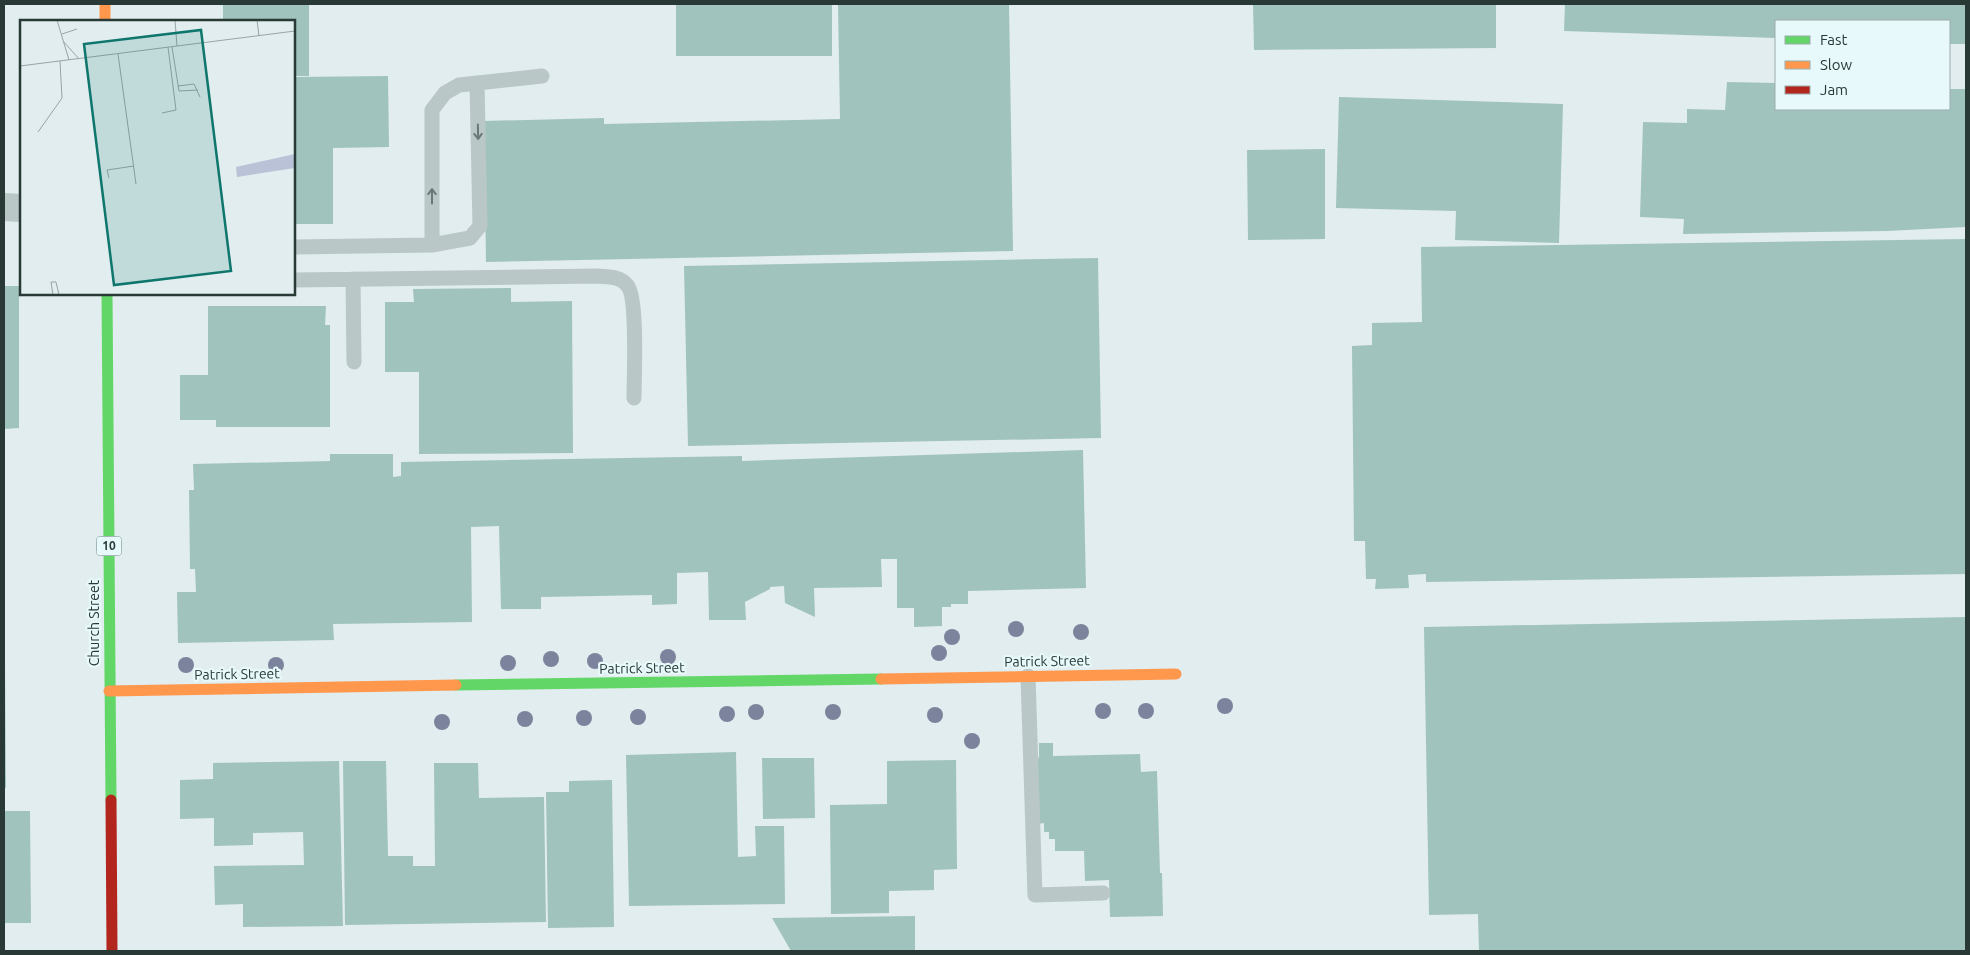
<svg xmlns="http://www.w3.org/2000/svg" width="1970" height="955" viewBox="0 0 1970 955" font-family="Ubuntu,sans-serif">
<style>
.building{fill:#a1c3bd}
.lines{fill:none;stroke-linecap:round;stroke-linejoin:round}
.lane{stroke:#bac7c7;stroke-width:15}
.street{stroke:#bac7c7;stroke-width:28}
.fast{stroke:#63d668;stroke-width:11}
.slow{stroke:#ff974d;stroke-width:11}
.jam{stroke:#b3261e;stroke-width:11}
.tree{fill:#7c839c}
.oneway{stroke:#6a7977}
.labels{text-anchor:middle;stroke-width:4.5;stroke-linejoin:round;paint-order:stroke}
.shield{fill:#e8f9fb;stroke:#627371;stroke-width:1}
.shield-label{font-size:12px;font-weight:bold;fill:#283936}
.street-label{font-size:14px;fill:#283936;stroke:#e8f9fb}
.inset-road{fill:none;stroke:#97a5a4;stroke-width:1}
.view{fill:#0f766e;fill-opacity:0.15;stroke:#0f766e;stroke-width:2.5}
.inset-edge{fill:none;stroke:#283936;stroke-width:2.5}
</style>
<rect width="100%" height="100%" fill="#e1edee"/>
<path class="building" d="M223 4H309V76H294V21H223Z
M676 4H832V56H676Z
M838 4H1009L1013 251 486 262 484 121 604 118V124L840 119Z
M1253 4H1496V48L1254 50Z
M1565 4H1966V44H1949V21H1776V38L1564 31Z
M388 76 389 147 333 148V224H294V77Z
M1727 82 1776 83V109H1949V89H1966V227L1887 231 1683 234 1684 219 1640 217 1643 122 1687 123V109L1725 110Z
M1339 97 1563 104 1559 243 1455 240 1456 211 1336 208Z
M1325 149V239L1248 240 1247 150Z
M1966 239V574L1426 582V574L1408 575 1409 588 1375 589 1376 579H1366L1365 541H1354L1352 346 1372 345V323L1422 322 1421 247Z
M1098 258 1101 438 688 446 684 266Z
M4 286H19V428L4 429Z
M511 288V302L572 301 573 453 419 454V372H385V302H414L413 289Z
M208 306H326L325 325H330V427H216V420H180V375H208Z
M1083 450 1086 588 968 591V604H951V607H942V626L914 627V608H897V559H881L882 587 814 588 815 617 785 603 784 586 770 587V589L745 602 746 620H709L708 572 677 573V604L652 605V595L541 597V609H501L499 526 471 527 472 622 333 624 334 640 178 643 177 592H196L195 569H190L189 490H194L193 464 330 461V454H393V477L401 476V462L742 456V461Z
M1966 617V951H1479L1478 914 1429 915 1424 627Z
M4 664H5L6 788H4Z
M1039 743H1053V756L1140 754 1141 772 1157 771 1160 873H1162L1163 916 1110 917 1109 880 1085 881 1084 851H1055V839H1049V832H1044V823L1038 824 1037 757 1039 758Z
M736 752 738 857 756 856 755 826H784L785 904 629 906 626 755Z
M762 758H814L815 818 763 819Z
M956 760 957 869 934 870V890L889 891V913L831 914 830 805 887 804V761Z
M339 761 343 926 243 927V904L215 905 214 866 304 865 303 832 253 833V845L214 846V818L180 819V780L213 779V763Z
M343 761H386L388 856H413V866H435L434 763H478L479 798 544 797 546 922 345 925Z
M612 780 614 927 548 928 546 792H569V781Z
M4 811H30L31 923H4Z
M915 916V951H791L772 918Z"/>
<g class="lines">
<path class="lane" d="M432 245V110L445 93 459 85 542 76
M294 247 432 245 470 238 480 226 477 83
M353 279 354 362
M294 280 598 276C608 277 620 276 627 285 638 296 634 378 634 398
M1028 676 1035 895 1103 893"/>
<path class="street" d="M4 207 21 208"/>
<path class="fast" d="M107 294 111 800
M456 685 881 679"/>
<path class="slow" d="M105 4V21
M881 679 1176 674
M109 691 456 685"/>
<path class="jam" d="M111 800 112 951"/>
</g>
<g class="tree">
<circle cx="1016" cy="629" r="8"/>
<circle cx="1081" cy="632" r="8"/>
<circle cx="952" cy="637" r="8"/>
<circle cx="939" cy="653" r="8"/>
<circle cx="668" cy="657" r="8"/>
<circle cx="551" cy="659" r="8"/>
<circle cx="595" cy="661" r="8"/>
<circle cx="508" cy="663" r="8"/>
<circle cx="186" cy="665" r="8"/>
<circle cx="276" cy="665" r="8"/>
<circle cx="1225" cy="706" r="8"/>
<circle cx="1103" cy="711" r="8"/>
<circle cx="1146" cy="711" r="8"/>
<circle cx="756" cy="712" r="8"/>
<circle cx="833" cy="712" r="8"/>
<circle cx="727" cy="714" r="8"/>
<circle cx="935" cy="715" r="8"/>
<circle cx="638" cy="717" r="8"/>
<circle cx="584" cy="718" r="8"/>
<circle cx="525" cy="719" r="8"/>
<circle cx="442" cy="722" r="8"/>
<circle cx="972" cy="741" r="8"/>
</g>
<defs><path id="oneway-shaft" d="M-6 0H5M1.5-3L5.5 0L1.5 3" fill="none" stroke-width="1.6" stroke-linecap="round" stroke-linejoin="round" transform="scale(1.25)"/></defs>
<g class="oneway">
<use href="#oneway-shaft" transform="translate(478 132) rotate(89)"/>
<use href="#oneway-shaft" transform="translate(432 196) rotate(-90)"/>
</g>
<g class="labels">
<rect class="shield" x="96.5" y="536.5" width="25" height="19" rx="4"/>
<g class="shield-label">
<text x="109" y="550">10</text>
</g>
<g class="street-label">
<text transform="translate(94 623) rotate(-90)" y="5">Church Street</text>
<text transform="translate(1047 661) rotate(-1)" y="5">Patrick Street</text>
<text transform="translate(642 668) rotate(-1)" y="5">Patrick Street</text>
<text transform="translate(237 674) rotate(-1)" y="5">Patrick Street</text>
</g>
</g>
<g transform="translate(20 20)">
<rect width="275" height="275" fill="#e1edee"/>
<path d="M275 134V148L217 157 216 147Z" fill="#bac2d7"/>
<path class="inset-road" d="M37 0 49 40M155 0 157 26M237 0 239 16M42 14 57 9M44 22 59 39M152 27 159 71 178 70M98 34 116 164M0 46 275 11M158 66 174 64 180 77M142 93 156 90 148 27M18 112 42 78 40 41M89 158 87 150 114 146M33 275 31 262H36L39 275"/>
<path class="view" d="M181 10 211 251 94 265 64 24Z"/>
<rect width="275" height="275" class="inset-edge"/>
</g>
<rect width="1970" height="955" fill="none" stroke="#283936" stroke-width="10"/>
<rect x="1775" y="20" width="175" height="90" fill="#e8f9fb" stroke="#9bacac"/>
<rect x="1785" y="36" width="25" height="8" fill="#63d668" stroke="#9bacac"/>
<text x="1820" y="45" font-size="15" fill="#283936">Fast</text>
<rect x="1785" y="61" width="25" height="8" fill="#ff974d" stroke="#9bacac"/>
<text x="1820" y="70" font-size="15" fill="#283936">Slow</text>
<rect x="1785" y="86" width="25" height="8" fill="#b3261e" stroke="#9bacac"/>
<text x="1820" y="95" font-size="15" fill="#283936">Jam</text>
</svg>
